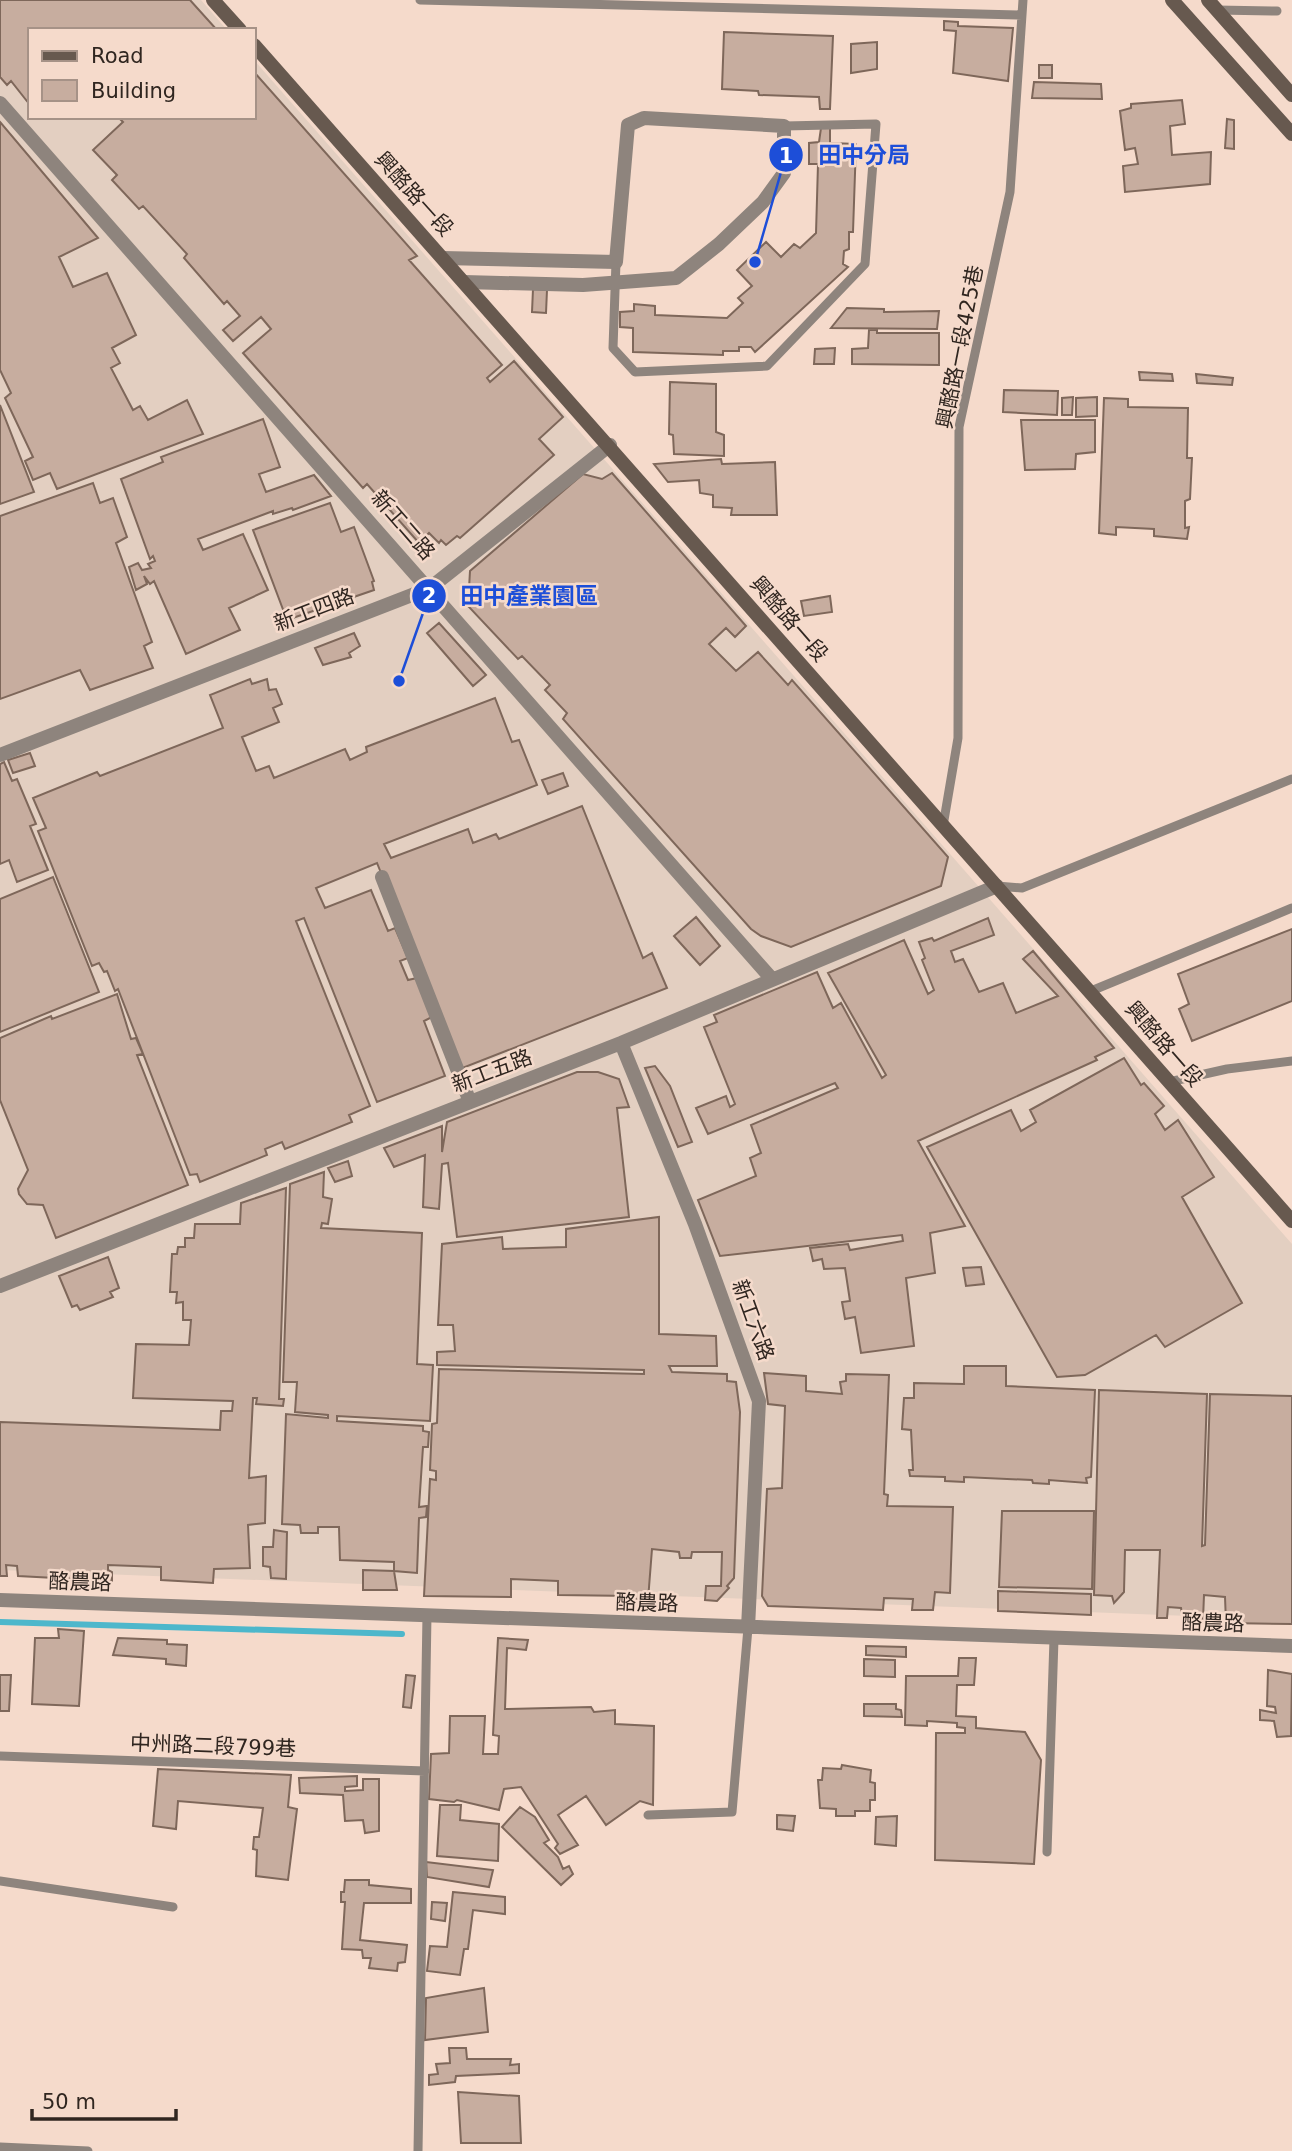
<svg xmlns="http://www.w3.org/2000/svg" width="1292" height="2151" viewBox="0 0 1292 2151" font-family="'DejaVu Sans','Noto Sans TC',sans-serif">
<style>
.industrial{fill:#e3cfc1}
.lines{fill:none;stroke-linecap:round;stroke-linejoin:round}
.stream{stroke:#4db7cb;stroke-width:6}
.building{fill:#c7ad9f;stroke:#7e675a;stroke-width:2}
.lane{stroke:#8e847d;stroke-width:9}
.street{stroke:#8e847d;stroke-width:14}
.secondary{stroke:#67594f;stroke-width:14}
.labels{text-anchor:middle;stroke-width:5;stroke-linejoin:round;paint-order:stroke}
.street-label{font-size:21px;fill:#302620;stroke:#f5dacb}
.leader{fill:none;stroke:#1d4ed8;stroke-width:2.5}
.callout-dot{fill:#1d4ed8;stroke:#f5dacb;stroke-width:2.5}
.mark-label{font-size:21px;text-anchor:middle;font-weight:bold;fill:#fff}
.callout-label{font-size:23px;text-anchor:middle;font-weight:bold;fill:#1d4ed8;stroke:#f5dacb;stroke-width:5;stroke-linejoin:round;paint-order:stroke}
</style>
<rect width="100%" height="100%" fill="#f5dacb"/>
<path class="industrial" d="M0 0H201L227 30H30V117H254V60L1292 1244V1620L0 1570Z"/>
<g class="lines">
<path class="stream" d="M0 1622 402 1634"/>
</g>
<path class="building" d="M0 0H190L217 30H30V105L11 81 7 85 0 77Z
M944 21 958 22V26L1013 28 1008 81 953 73 956 31 944 30Z
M724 32 833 36 830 109H820L819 97 759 95 758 91 722 89Z
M877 42V69L851 73V44Z
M1039 65H1052V78H1039Z
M254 72 417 256 409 260 502 365 487 378 490 382 514 361 563 417 539 439 554 455 460 538 457 536 446 545 441 540 439 543 429 533 419 543 367 484 363 488 243 353 271 329 261 317 233 341 223 330 240 316 227 301 224 304 184 258 187 254 143 206 139 209 112 180 117 175 93 150 123 122 118 117H254Z
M1034 82 1101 84 1102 99 1032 98Z
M1182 100 1185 124 1170 126 1172 155 1211 152 1210 184 1125 192 1123 166 1138 164 1135 148 1125 150 1120 111 1131 108V104Z
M1227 119 1234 120V149L1225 148Z
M0 122 98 238 59 257 73 287 107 273 136 335 112 348 120 363 111 368 133 410 140 406 148 420 187 400 203 434 57 489 50 473 33 480 25 461 33 457 5 398 11 393 0 370Z
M821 128H830V143L856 144 853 232H849V249L844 251 843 264 848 267 755 352 751 347H739V351H723V355L633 352V328L620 327V312L634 311V304L655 306V315L727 318 743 303 738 298 752 286 737 270 766 242 781 257 794 244 800 248 816 233 818 164H809V143L819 142Z
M533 289 547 290 546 313 532 312Z
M847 308 884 309V312L939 311 937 329 831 328Z
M869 330H877V333H939V365L852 364V349L868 348Z
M835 348 834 364H814L815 349Z
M1139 372 1172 374 1173 381 1140 380Z
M1196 374 1233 378 1232 385 1197 383Z
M670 382 716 384V432L724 435V456L674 454 673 435 669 434Z
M1004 390 1058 391 1057 415 1003 412Z
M1073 397 1072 415H1062V398Z
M1097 397V416L1076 417V398Z
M1104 398 1128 399V407L1188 408 1187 458H1192L1190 499 1185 501V528L1189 527 1187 539 1154 536V529L1116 527V535L1099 533Z
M0 405 34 492 0 504Z
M263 419 280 467 259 474 266 492 314 475 331 496 293 510 292 508 273 514V511L198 539 203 550 243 534 268 590 229 608 240 630 186 654 154 581 150 584 144 576 147 584 136 590 129 567 138 563 142 570 151 568 148 564 155 561 153 556 150 559 121 479 163 462 161 457Z
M1021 420H1095V452L1076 454 1075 469 1025 470Z
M721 459 722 464 775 462 777 515H731L732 508 713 507V495L700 493 699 480 668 482 654 464Z
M612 473 746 626 735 637 726 628 709 644 736 671 758 652 788 685 792 680 948 857 941 886 791 947 761 936 751 929 563 719 567 713 545 690 550 685 522 656 518 659 468 606 470 571 583 474 602 479Z
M93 483 100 503 113 498 127 537 116 543 152 642 144 646 153 668 90 690 80 670 0 699V516Z
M330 503 341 532 354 527 374 581 372 582 374 590 287 620 253 530Z
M830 596 832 612 804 616 801 601Z
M439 623 486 675 473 686 427 633Z
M354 633 360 646 349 653 351 657 323 665 315 648Z
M250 679 252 684 267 679 269 690 276 689 282 704 273 708 279 722 242 737 256 771 269 766 274 778 345 749 350 760 367 752 366 747 495 698 512 742 519 740 537 785 384 844 391 858 468 829 473 843 496 834 499 839 582 806 643 958 652 953 667 988 460 1069 377 863 316 888 325 908 371 890 388 931 395 928 408 958 400 961 408 980 417 978 432 1017 424 1021 445 1076 377 1102 304 918 296 921 370 1106 349 1115 352 1122 285 1149 282 1142 265 1149 267 1155 200 1182 197 1174 190 1175 118 989 115 991 107 971 104 972 99 963 92 966 38 831 46 828 33 798 97 772 100 776 223 728 210 695Z
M30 753 35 766 13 773 8 760Z
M4 762 12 781 17 779 36 824 30 826 48 870 17 882 9 860 0 864V764Z
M563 773 568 786 548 794 542 780Z
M53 877 99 992 0 1032V899Z
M696 917 720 946 700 965 674 936Z
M988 918 994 935 951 951 955 962 963 959 979 992 1003 983 1016 1013 1058 996 1023 959 1033 951 1114 1048 1095 1057 1097 1060 918 1141 965 1226 930 1233 935 1273 906 1278 914 1346 861 1353 855 1317 845 1319 842 1302 850 1301 845 1268 824 1269 822 1259 813 1261 810 1248 848 1244 850 1250 903 1241 902 1235 720 1256 698 1200 756 1176 750 1158 761 1153 751 1125 838 1088 835 1083 708 1134 696 1108 726 1096 730 1107 735 1104 704 1027 717 1022 714 1015 817 972 833 1008 841 1003 882 1078 886 1075 828 973 904 940 928 994 934 990 922 960 925 958 919 942 932 938 934 941Z
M1292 929V1001L1192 1041 1179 1009 1189 1004 1178 974Z
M117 994 131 1039 136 1038 143 1054 137 1055 188 1185 56 1238 43 1205 27 1204 19 1194 18 1189 28 1170 0 1100V1038L51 1016 52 1019Z
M1124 1058 1141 1085 1144 1083 1164 1106 1155 1114 1165 1130 1178 1120 1214 1177 1182 1197 1242 1303 1165 1347 1156 1335 1085 1375 1057 1377 927 1147 1011 1110 1021 1131 1036 1122 1030 1110Z
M655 1066 670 1086 692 1142 678 1147 645 1068Z
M577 1072H598L619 1079 629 1107 617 1108 629 1217 457 1237 448 1163 442 1164 439 1209 423 1207 425 1155 394 1167 384 1148 442 1126V1152L447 1122Z
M348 1161 352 1176 335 1182 328 1168Z
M324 1172 323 1197 332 1199 328 1224 322 1223 321 1228 422 1233 417 1364 433 1365 430 1421 337 1416V1421L423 1426V1431L429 1432 428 1447H423L419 1507 427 1506 426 1517 419 1518 417 1573 394 1571V1562L340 1560 339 1527H318V1533H301L300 1525 282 1524 286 1414 328 1418V1415L295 1412 297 1382H283L290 1184Z
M286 1188 279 1399H284L283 1406 256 1404 257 1398H253L249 1478 266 1476 265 1523 248 1525 250 1568 214 1569 213 1583 161 1580V1567L108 1565V1570L112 1572V1581L18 1576 17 1566 6 1565 7 1576H0V1422L220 1430 221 1411H232L233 1401 133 1398 136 1344 189 1345 191 1320H183V1302L176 1303 177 1292H170L172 1254H177L178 1247H185V1238H194L195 1224H240L241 1203Z
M659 1217V1334L716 1336 717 1366H669L672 1372 727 1374V1381L736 1382 740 1412 734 1578 727 1586 729 1588 717 1601 705 1600 706 1586H721L722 1552H692L691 1558H680L679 1552 652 1549 648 1600 631 1599 632 1596 558 1595V1581L511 1579V1597L424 1596 430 1479 436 1480V1471L430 1470 432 1424 437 1423 439 1369 644 1374V1370L437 1365V1352L455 1351 453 1325H438L442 1244 502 1237 503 1249 566 1247V1229Z
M108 1257 119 1288 110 1292 113 1297 80 1310 77 1305 72 1307 59 1276Z
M981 1267 984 1284 966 1286 963 1268Z
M964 1366H1006V1386L1095 1390 1091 1477 1086 1478 1087 1483 1049 1480V1484L1033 1483 1032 1480 964 1477V1482L945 1481V1477L910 1476 909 1470H913L911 1430 902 1429 904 1398H914V1383L964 1384Z
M764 1373 806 1376V1391L842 1394 840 1382 846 1381V1374L889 1375 884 1494 888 1495 887 1506 953 1507 950 1593 935 1592 933 1610H912L913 1599 884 1598 883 1610 768 1606 762 1596 767 1489 782 1488 785 1406 768 1404Z
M1099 1390 1207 1394 1202 1546 1205 1545 1210 1394 1292 1396V1624L1226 1623 1225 1597 1204 1595 1203 1620 1183 1619 1181 1608 1168 1607 1167 1618H1157L1160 1550H1125L1124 1592 1114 1603 1112 1596 1094 1595Z
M1002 1511H1094L1092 1589 999 1587Z
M274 1530 287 1532 286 1579 271 1578 270 1567 263 1566V1547H273Z
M363 1570 394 1571 397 1590H363Z
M998 1591 1091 1594V1615L998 1611Z
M58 1629 84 1631 79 1706 32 1704 35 1638H59Z
M118 1638 167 1640V1644L187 1645 186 1666 166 1664V1659L113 1655Z
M498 1638 528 1640 526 1650 507 1648 505 1709 591 1707 594 1712 615 1710V1724L654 1726 653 1805 640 1801 606 1825 586 1796 558 1815 578 1845 560 1854 555 1848 558 1844 521 1787 504 1789 499 1810 457 1800 454 1802 429 1799 431 1754 449 1753 450 1716H485L483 1754H498L499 1736 493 1735Z
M866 1646 906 1647V1657L866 1655Z
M959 1658H976L974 1685H957L956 1716 976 1717V1728L1025 1732 1041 1760 1034 1864 935 1860 936 1733H965V1728L957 1727V1723L927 1721V1726L905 1725 906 1676H958Z
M864 1659 895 1660V1677L864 1676Z
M1268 1670 1292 1674 1291 1736 1277 1737 1274 1721 1260 1720V1710L1276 1713 1275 1707 1267 1706Z
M0 1675H11L9 1711H0Z
M406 1675 415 1676 411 1708 403 1707Z
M864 1704H896V1709L901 1710 902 1717 864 1716Z
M842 1765 871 1770 870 1782 875 1783V1800H870V1811H855V1816H836V1809L820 1808 818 1780H822L823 1768 841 1769Z
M158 1769 291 1775 288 1807 297 1809 288 1880 256 1876 257 1850 253 1849 254 1837H259L263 1808 178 1801 176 1829 153 1826Z
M357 1776V1786L345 1787V1791L363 1790V1779H379V1831L365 1833 363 1820 345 1821 343 1795 300 1793 299 1778Z
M440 1805H461L460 1820 499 1824 498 1861 437 1856Z
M520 1807 535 1817 549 1840 544 1843 558 1857 563 1869 569 1866 573 1874 561 1885 502 1827Z
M777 1815 795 1816 793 1831 777 1829Z
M897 1816 896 1846 875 1844 876 1817Z
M426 1862 493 1870 489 1887 427 1877Z
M345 1880H369V1885L411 1889V1903H364L360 1940 407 1945 405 1962 398 1963 397 1971 369 1968 371 1958H363L362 1950 342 1949 345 1902H341V1892H344Z
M453 1892 505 1897V1914L473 1910 468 1949H464L460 1975 427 1971 430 1946 447 1947Z
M432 1902 447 1903 445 1921 431 1919Z
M484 1988 488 2032 425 2040 426 1998Z
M449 2048H466L467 2059H511L510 2065 519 2064V2073L456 2076 455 2082 429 2085V2075L438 2074 436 2064 450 2063Z
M458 2092 519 2096 521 2143H461Z"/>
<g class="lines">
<path class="lane" d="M420 0 1022 15
M1217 10 1277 11
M616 262 613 348 635 372 767 366 865 264 876 124 784 126
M943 826 958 738 959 427 1010 192 1023 0
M997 886 1022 888 1292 779
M1091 991 1292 908
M1169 1082 1227 1069 1292 1061
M0 1756 425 1771
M648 1815 732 1812 748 1628
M1047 1852 1054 1639
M0 1881 173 1907
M0 2147 88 2151
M418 2151 427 1615"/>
<path class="street" d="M0 103 771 978
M443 258 616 262 628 125 644 118 784 126V173L763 202 719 244 676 278 583 285 464 282
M0 755 430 588 610 445
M382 877 470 1102
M621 1043 695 1224 759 1401 748 1628
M0 1286 621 1043 997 886
M0 1600 1292 1646"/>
<path class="secondary" d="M213 0 240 30
M1172 0 1292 134
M1208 0 1292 95
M254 45 1292 1221"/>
</g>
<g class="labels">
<g class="street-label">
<text transform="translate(414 194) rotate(48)" y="7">興酪路一段</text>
<text transform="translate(960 347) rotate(-79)" y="7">興酪路一段425巷</text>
<text transform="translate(403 525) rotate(49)" y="7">新工二路</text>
<text transform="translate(314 610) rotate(-21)" y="7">新工四路</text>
<text transform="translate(789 619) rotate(49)" y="7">興酪路一段</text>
<text transform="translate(1164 1044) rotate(49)" y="7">興酪路一段</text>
<text transform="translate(492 1071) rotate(-21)" y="7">新工五路</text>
<text transform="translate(753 1320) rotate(70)" y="7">新工六路</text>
<text transform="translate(80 1582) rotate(2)" y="7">酪農路</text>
<text transform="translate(647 1603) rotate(2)" y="7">酪農路</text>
<text transform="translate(1213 1623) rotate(2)" y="7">酪農路</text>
<text transform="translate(213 1746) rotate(2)" y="7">中州路二段799巷</text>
</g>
</g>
<path class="leader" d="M755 262L786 155M399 681L429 596"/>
<g class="callout-dot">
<circle cx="755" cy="262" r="7"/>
<circle cx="399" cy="681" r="7"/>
<circle cx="786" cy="155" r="18"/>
<circle cx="429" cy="596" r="18"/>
</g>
<g class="mark-label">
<text x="786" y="163">1</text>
<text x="429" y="603">2</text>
</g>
<g class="callout-label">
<text x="864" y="163">田中分局</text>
<text x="529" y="604">田中產業園區</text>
</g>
<rect x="28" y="28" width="228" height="91" fill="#f5dacb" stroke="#a69287" stroke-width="2"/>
<rect x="42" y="51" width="35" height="10" fill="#67594f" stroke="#a69287" stroke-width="2"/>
<text x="91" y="63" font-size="21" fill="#302620">Road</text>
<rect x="42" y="80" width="35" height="21" fill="#c7ad9f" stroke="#a69287" stroke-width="2"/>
<text x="91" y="98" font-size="21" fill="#302620">Building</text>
<path d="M32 2109v10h144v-10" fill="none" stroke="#302620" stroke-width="3.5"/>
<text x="42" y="2109" font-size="21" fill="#302620" stroke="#f5dacb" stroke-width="5" paint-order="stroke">50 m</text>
</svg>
